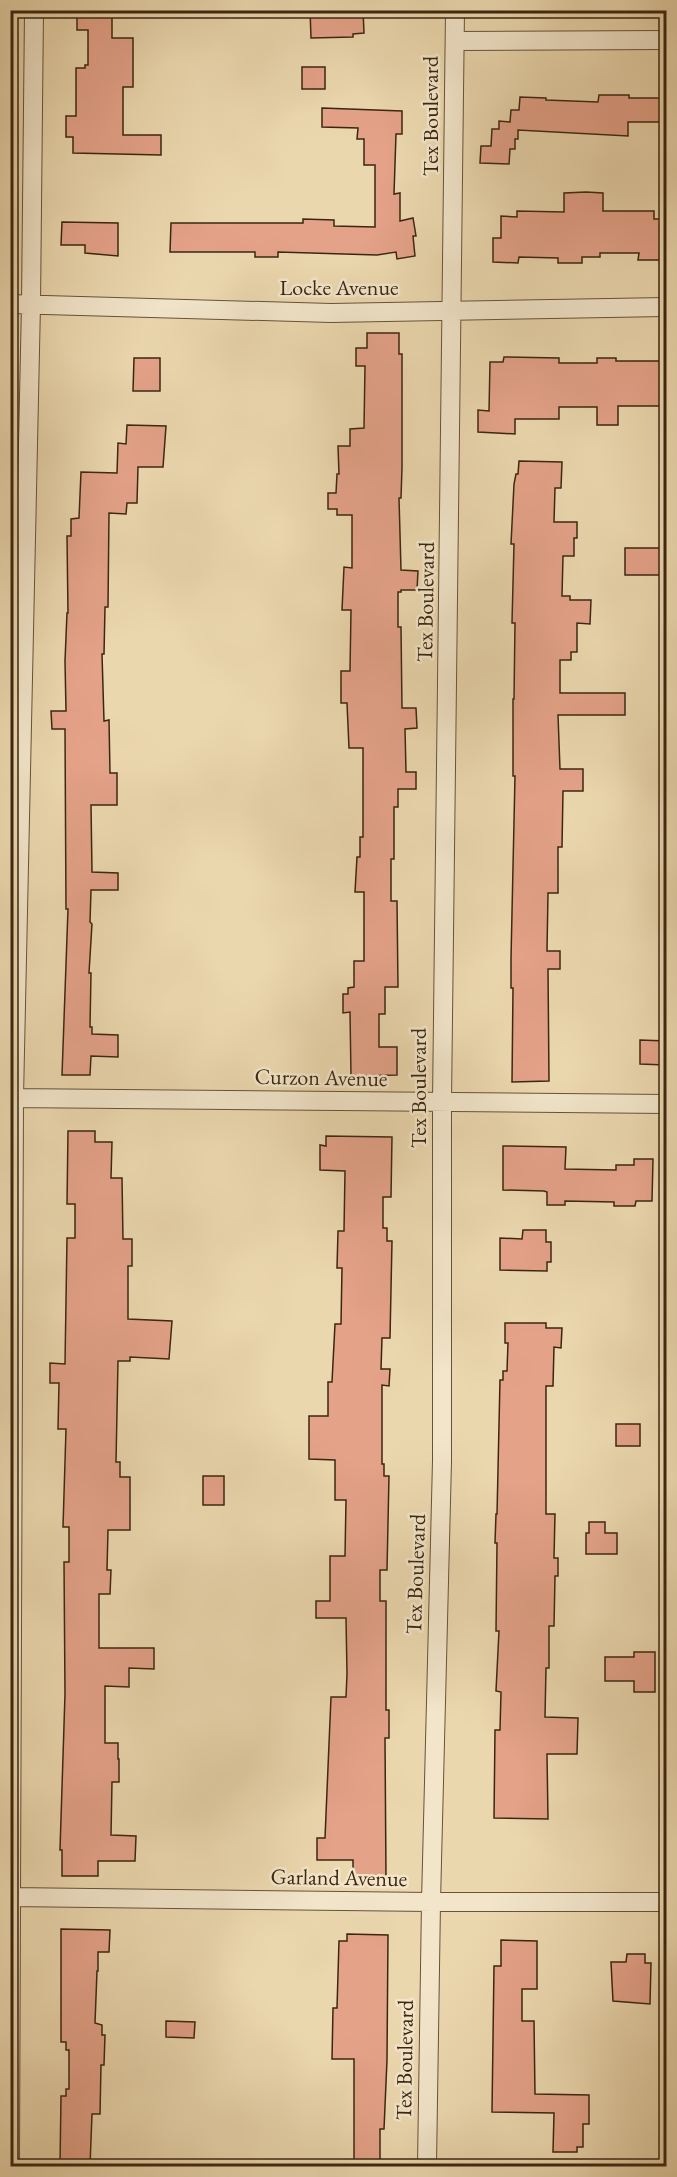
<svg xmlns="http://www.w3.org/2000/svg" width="677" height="2177" viewBox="0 0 677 2177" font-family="'EB Garamond',serif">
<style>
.building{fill:#e4a289;stroke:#3b2710;stroke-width:1.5}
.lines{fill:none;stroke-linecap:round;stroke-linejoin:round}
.minor-casing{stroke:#675338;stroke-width:20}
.minor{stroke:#f2e5ca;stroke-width:18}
.labels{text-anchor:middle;stroke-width:5;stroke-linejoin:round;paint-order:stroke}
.street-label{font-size:22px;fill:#3b2710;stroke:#f2e5ca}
</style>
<rect width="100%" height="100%" fill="#ebd7ae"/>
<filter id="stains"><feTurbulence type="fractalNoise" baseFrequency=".00333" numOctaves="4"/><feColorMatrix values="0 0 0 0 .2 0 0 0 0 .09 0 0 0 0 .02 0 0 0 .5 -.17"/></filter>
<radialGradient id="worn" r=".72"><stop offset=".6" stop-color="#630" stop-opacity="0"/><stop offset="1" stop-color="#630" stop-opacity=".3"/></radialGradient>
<path class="building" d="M77 10H112V38H133V87H123V135H161V155L73 153V137H66V116H76V68H85V65H88V30H77Z
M310 10H363L364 33 353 34V37L311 38Z
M302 67H325V89H302Z
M599 95H629V98H666V122H628V136L518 130V139H515V149H510L509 164 480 163 481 146H491L492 129H499V121L510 122 511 110H519L520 97 546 98V100L598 102Z
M322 108 402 111V134H396L394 194 400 193V221L413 218 416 236H413L415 256 397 259 396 252 377 255 278 252V257H255V252H170L171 223H303V219L334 220V226L375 227V165H364V139H357L358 128 322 127Z
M586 192 603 193V211H654V219H666V260H638L639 253H600V257H582V263H558V258L519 257 518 263 493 262V238H501V216L517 217V211L564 212V193Z
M62 222 118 223V256L85 253V245H61Z
M367 333H399V354H402V468L401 498H399L401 570 418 571 417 590H401V592H398V627H401L402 708H416L417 728 405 729 406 772H416V789H398V807H394V859H391V901H397L398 987H385V1014H379V1047H397V1075L351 1076 350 1012 343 1013V994H348V988L354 987V961H364V892H355L357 857H360V837H363V748H349L347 703H341V671H350L351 610H342L344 567 352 568V515H337V509H328V493H336L337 474H339L338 446H350V429L364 428 365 366H356V348H367Z
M504 357 559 358V363H597V358H616V361H666V406H618V425H597V407H559V419H515V434L478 432V410L489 411 490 362H503Z
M134 358H160V391H133Z
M127 425 166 426 163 467H138L137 503H127L126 514 109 513 108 607H105L104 654H102L104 721 109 720 110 773H117V805H91L92 872 118 873V890H91L90 922 92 924 89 973H91L90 1027H92V1034L118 1035V1057L91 1056 90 1075H62L68 909H66L65 729H52L51 711H66L65 661 67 613H68L67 536H71V519L79 518 81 472 117 473 118 443 126 444Z
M519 461 562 462 561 488H555L554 522H577V538H574V556H563L562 596H570V600H591L590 624 577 623V652H571V660H560V693H625V715H558L560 769H583V791H563L562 847H558V893H548L547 951H560V969H548L549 1081 512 1082 513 988H511V958L515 776H513V699H514L515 623H512L514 544H511L514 484 516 474H518Z
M625 548H663V575H625Z
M640 1040 666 1041 665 1065 640 1064Z
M68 1131H95V1142H112L111 1178H122L123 1239H132V1266H128V1319L172 1321 169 1359 130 1357V1361H118L116 1462H120V1477H130V1530H108L107 1570H111L110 1594H99V1648H154V1669L129 1668V1687L105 1686V1743H118V1759H119V1782H112L111 1835 136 1836 135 1861H98V1876H62V1850H60L65 1694 64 1562H69V1527H63L66 1429H58L59 1383H50V1363L65 1364 67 1238H75V1204H67Z
M326 1136 392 1137 391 1197H383V1228H387V1241H392L390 1338H382L381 1369H390L389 1386 382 1385V1464H384V1476H389L387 1570H380V1601H386V1710H389V1738H385L386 1878 353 1877V1860H317V1838H325L331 1697H346L347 1674 346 1618H316V1601H330V1556H345L346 1500H335V1460L309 1459V1416H328V1382H332L335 1324H341L342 1268H337L338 1231H344L345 1171 320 1170V1145L326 1146Z
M503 1146 566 1147 565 1169 616 1170V1165H634V1159H653L652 1201H636L635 1206H614V1202L565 1201V1205H547V1192L544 1191 503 1190Z
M523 1230H546V1242H551V1262H547V1271L500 1270V1238L522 1239Z
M505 1323H546V1328H562L561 1348 554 1347 553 1386H546V1514H555L554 1558H558V1576H555L554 1626H549V1668H546L545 1717 578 1718 577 1754H547L548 1819 494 1818 495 1730H500L501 1692 496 1691 499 1631H496L497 1543H495L496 1514H497L500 1380H503V1371H507L508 1343H505Z
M616 1424H640V1446H616Z
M203 1476H224V1505H203Z
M589 1522H605V1533H617V1554H586V1533H589Z
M634 1652H655V1692H634V1681H605V1657H634Z
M61 1929 110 1930 109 1952H98V1971H97L95 2023 102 2025V2035H105L104 2065H101L100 2114H92L90 2166H60L61 2096H66V2089H69V2050H66V2042H61Z
M347 1934 388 1935 387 2060 384 2129H380V2166H354V2059H332L333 2008H337L339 1941H347Z
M501 1940 537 1941V1989H522V2021H534L535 2094 589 2095V2124H583V2147H577V2152H553L554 2113 492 2112 494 1966H501Z
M627 1954H645V1963H651L650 2004 613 2001 611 1962H626Z
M166 2021 195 2022 194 2038 166 2037Z"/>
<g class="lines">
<g class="minor-casing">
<path id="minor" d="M455 41 666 40
M10 304 331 313 666 307
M10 1098 666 1104
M10 1897 431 1902H666
M10 2163 14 1098 31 304 34 10
M427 2166 431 1902 442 1461V1102L455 10"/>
</g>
<use href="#minor" class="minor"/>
</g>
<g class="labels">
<g class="street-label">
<text transform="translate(430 116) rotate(-90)" y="8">Tex Boulevard</text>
<text x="339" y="295">Locke Avenue</text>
<text transform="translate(425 602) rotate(-89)" y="8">Tex Boulevard</text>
<text transform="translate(321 1077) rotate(1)" y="8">Curzon Avenue</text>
<text transform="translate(418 1088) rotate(-90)" y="8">Tex Boulevard</text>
<text transform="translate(415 1574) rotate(-88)" y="8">Tex Boulevard</text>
<text transform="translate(339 1877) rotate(1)" y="8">Garland Avenue</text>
<text transform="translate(404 2060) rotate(-89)" y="8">Tex Boulevard</text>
</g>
</g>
<rect width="677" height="2177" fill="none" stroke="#ebd7ae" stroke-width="36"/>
<rect x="12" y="12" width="653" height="2153" fill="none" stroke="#3b2710" stroke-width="3"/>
<rect x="18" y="18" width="641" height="2141" fill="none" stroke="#3b2710" stroke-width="1.5"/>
<rect width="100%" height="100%" filter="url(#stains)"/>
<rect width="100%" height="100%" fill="url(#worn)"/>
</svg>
